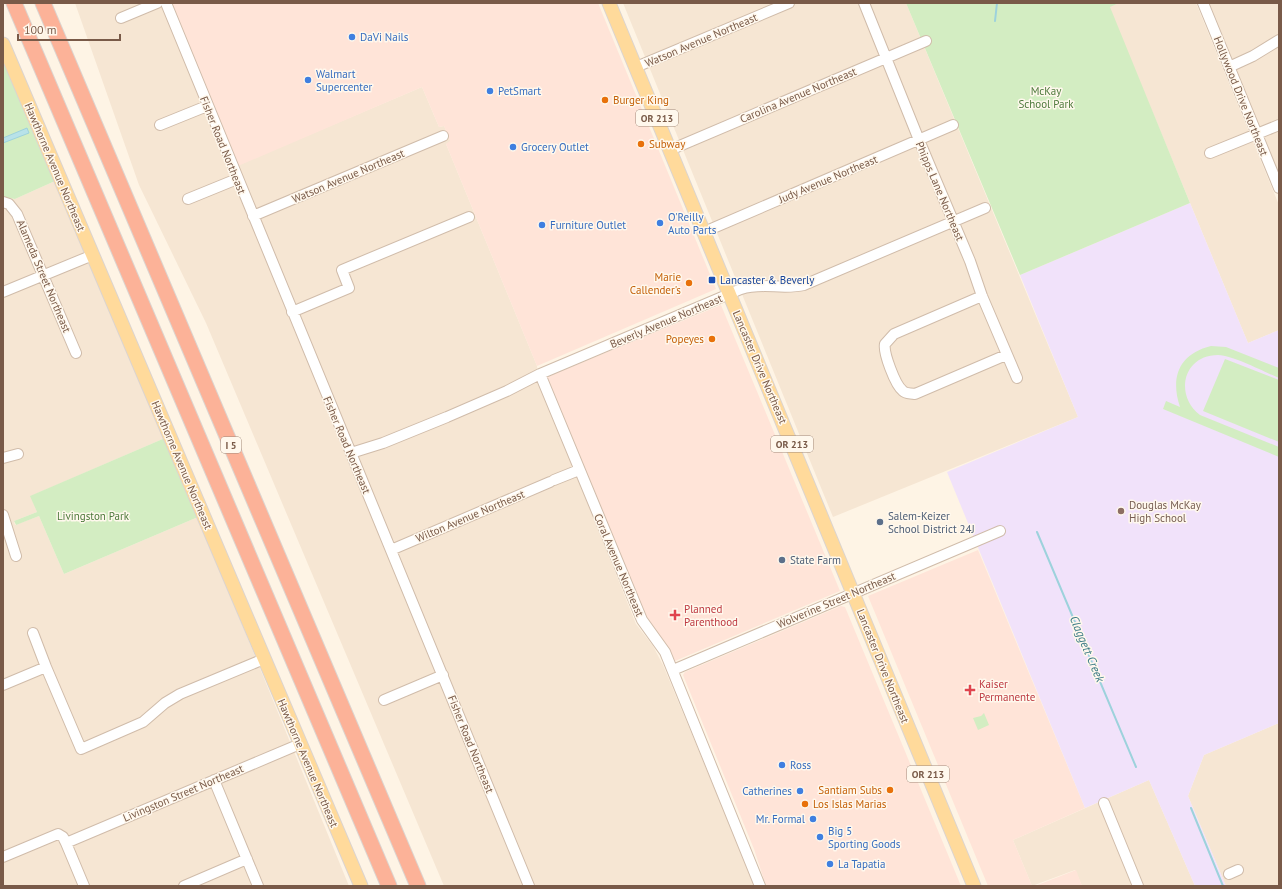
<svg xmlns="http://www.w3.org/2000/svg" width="1282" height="889" viewBox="0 0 1282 889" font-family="'PT Sans',sans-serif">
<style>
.residential{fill:#f6e6d3}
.commercial{fill:#ffe4d8}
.education{fill:#f1e2fa}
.green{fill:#d3edc2}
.water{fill:#b8e2e9;stroke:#9dd2dc}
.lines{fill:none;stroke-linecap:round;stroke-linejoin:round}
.stream{stroke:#9dd2dc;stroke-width:2}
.minor-casing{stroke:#d0bcaa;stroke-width:12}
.major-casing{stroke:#dcd4cf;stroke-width:15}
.highway-casing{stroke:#dcd4cf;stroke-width:17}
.minor{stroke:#fff;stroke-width:10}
.major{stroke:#ffda9b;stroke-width:13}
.highway{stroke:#fcb298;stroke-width:15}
.shop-dot{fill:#3f7fe0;stroke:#fff8ed;stroke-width:1.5}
.food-dot{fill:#e8710a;stroke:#fff8ed;stroke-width:1.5}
.transit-dot{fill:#1a4fb4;stroke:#fff8ed;stroke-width:1.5}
.education-dot{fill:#8d6e63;stroke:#fff8ed;stroke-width:1.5}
.service-dot{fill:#5c6f8a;stroke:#fff8ed;stroke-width:1.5}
.health-dot{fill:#e0444e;stroke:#fff8ed;stroke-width:1.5}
.labels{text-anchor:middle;stroke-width:3;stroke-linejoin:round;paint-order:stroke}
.shield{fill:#fff8ed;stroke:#a1897a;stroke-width:1}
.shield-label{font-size:10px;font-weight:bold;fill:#795a48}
.shop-label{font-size:11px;fill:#366cbe;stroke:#fff8ed;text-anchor:start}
.street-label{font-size:11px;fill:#795a48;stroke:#fff8ed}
.park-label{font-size:11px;fill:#4e7a3c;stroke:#fff8ed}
.food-label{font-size:11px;fill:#c56008;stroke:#fff8ed;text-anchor:start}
.transit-label{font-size:11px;fill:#164399;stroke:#fff8ed;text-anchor:start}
.education-label{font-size:11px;fill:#785e54;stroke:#fff8ed;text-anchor:start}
.service-label{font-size:11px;fill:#4e5e75;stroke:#fff8ed;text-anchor:start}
.health-label{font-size:11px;fill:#be3a42;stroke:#fff8ed;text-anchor:start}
.water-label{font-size:12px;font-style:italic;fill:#3d7b87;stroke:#fff8ed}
</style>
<rect width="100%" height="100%" fill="#fef4e5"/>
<path class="residential" d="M75 3H171L238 165 422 87 439 127 444 126 451 142 446 144 537 366 539 382 636 624 653 646 663 665 755 886H444L206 323 139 185Z
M623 3H906L1078 417 833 517Z
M1119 3H1196L1279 205V330L1248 343 1109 7Z
M1208 3H1279V175Z
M55 181 165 438 31 496 37 512 14 521 15 525 39 516 64 574 198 517 349 886H3V197L15 199Z
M1279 723V886H1226L1188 796 1204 755Z
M1149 780 1195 886H1082L1075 870 1032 886 1013 840Z"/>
<path class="commercial" d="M171 3H598L716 289 537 366 446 144 450 141 444 126 439 127 422 87 238 166Z
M721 305 840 591 675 661 665 642 645 616 547 377Z
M978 550 1085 808 1013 840 1032 886H988L868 596Z
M841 606 845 607 961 886H766L754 849 683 675 685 672Z
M1076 870 1082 886H1035Z"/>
<path class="education" d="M1190 203 1248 343 1279 330V723L1204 755 1188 796 1226 886H1195L1149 780 1085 808 947 472 1078 417 1020 275Z"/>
<path class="green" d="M906 3H1119L1110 7 1190 203 1020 275Z
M3 55 55 181 15 199 3 197Z
M1211 346 1226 347 1279 368V378C1262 371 1235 356 1218 355 1183 355 1174 395 1200 415L1279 447V457L1163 409 1166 401 1180 407C1170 377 1179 354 1211 346Z
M1225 359 1279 380V442L1203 411Z
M165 438 198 517 64 574 39 516 16 525 14 521 37 512 30 496Z
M984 713 989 725 978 730 973 718 981 716Z"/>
<path class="water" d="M27 128 29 133 3 143V138Z"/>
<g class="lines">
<path class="stream" d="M995 21 997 3
M1037 532 1136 767
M1191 808 1223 886"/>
<g class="minor-casing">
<path id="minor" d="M166 3 529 886
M864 3 919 140 970 261 982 296 1017 378
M1203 3 1279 188
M121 18 157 3
M636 67 789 3
M1229 67 1253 56 1279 40
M160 125 207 106
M670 150 926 41
M1210 153 1279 125
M188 199 237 179
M3 202 9 204 17 214 76 353
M253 216 443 136
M704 232 953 125
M3 292 93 255
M982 296 894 334 885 344C883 352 895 385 903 391 906 394 910 393 915 394L1006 355
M292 312 349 288 342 270 469 217
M540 374 642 620 665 652 760 886
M351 453 383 443 447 417 507 391 540 374 741 289C762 282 782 290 804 285L985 208
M3 458 18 454
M554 480 579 470
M3 515 16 556
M391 550 550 482
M33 633 46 667 81 749 143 722 165 703 180 694 264 659
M673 670 1000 531
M3 685 46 667
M384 700 443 675
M214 780 258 886
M1104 803 1138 886
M66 843 300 744
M3 857 58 834 63 837 66 843 84 886
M1229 874 1238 870
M184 886 247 859"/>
</g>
<g class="major-casing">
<path id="major" d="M609 3 974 886
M3 44 361 886"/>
</g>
<g class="highway-casing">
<path id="highway" d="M14 3 389 886
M43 3 418 886"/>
</g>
<use href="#minor" class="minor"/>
<use href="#major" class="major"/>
<use href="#highway" class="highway"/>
</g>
<g class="shop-dot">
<circle cx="352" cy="37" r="4"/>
<circle cx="308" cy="80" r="4"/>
<circle cx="490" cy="91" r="4"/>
<circle cx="513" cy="147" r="4"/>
<circle cx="660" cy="223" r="4"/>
<circle cx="542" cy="225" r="4"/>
<circle cx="782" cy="765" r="4"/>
<circle cx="800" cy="791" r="4"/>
<circle cx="813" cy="819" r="4"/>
<circle cx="820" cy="837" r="4"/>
<circle cx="830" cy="864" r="4"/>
</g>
<g class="food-dot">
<circle cx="605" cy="100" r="4"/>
<circle cx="641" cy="144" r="4"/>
<circle cx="689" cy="283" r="4"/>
<circle cx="712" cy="339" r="4"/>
<circle cx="890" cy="790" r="4"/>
<circle cx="805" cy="804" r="4"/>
</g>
<rect class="transit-dot" x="708" y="276" width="8" height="8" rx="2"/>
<circle class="education-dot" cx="1121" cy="511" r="4"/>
<g class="service-dot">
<circle cx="880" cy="522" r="4"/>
<circle cx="782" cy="560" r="4"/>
</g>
<g class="health-dot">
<path d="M673 609h4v4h4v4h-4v4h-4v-4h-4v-4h4z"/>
<path d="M968 684h4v4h4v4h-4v4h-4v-4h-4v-4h4z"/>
</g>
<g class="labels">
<g class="shield">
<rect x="636" y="110" width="42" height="16" rx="3"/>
<rect x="771" y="436" width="42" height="16" rx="3"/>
<rect x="221" y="437" width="20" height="16" rx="3"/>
<rect x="907" y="766" width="42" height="16" rx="3"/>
</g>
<g class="shield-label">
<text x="657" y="122">OR 213</text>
<text x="792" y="448">OR 213</text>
<text x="231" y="449">I 5</text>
<text x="928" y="778">OR 213</text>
</g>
<g class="shop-label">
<text x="360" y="41">DaVi Nails</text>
<text x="316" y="78">Walmart<tspan x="316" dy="13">Supercenter</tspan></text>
<text x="498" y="95">PetSmart</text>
<text x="521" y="151">Grocery Outlet</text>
<text x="668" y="221">O'Reilly<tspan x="668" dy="13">Auto Parts</tspan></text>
<text x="550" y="229">Furniture Outlet</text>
<text x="790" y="769">Ross</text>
<text x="792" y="795" text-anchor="end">Catherines</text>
<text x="805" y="823" text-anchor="end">Mr. Formal</text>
<text x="828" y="835">Big 5<tspan x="828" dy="13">Sporting Goods</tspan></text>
<text x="838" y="868">La Tapatia</text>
</g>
<g class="street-label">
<text transform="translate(701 40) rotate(-23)" y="4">Watson Avenue Northeast</text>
<text transform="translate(798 95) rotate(-23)" y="4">Carolina Avenue Northeast</text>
<text transform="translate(1241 96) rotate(68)" y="4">Hollywood Drive Northeast</text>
<text transform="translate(223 145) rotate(68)" y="4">Fisher Road Northeast</text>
<text transform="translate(55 167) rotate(67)" y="4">Hawthorne Avenue Northeast</text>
<text transform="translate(348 176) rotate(-23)" y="4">Watson Avenue Northeast</text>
<text transform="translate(828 179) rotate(-23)" y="4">Judy Avenue Northeast</text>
<text transform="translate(940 191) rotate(67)" y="4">Phipps Lane Northeast</text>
<text transform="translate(44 276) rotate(67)" y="4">Alameda Street Northeast</text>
<text transform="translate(666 321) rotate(-23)" y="4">Beverly Avenue Northeast</text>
<text transform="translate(760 367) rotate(67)" y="4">Lancaster Drive Northeast</text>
<text transform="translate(347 445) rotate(67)" y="4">Fisher Road Northeast</text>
<text transform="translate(182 465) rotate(67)" y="4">Hawthorne Avenue Northeast</text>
<text transform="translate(470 516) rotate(-23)" y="4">Wilton Avenue Northeast</text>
<text transform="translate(619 565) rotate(67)" y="4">Coral Avenue Northeast</text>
<text transform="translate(836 600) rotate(-23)" y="4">Wolverine Street Northeast</text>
<text transform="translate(883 666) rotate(68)" y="4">Lancaster Drive Northeast</text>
<text transform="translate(471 744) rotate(68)" y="4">Fisher Road Northeast</text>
<text transform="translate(308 763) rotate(67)" y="4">Hawthorne Avenue Northeast</text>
<text transform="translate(183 793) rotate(-23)" y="4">Livingston Street Northeast</text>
</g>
<g class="park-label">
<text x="1046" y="95">McKay<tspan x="1046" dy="13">School Park</tspan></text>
<text x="93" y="520">Livingston Park</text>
</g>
<g class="food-label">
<text x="613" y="104">Burger King</text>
<text x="649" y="148">Subway</text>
<text x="681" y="281" text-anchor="end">Marie<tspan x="681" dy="13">Callender's</tspan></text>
<text x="704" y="343" text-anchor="end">Popeyes</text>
<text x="882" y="794" text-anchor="end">Santiam Subs</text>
<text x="813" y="808">Los Islas Marias</text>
</g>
<g class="transit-label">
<text x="720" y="284">Lancaster &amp; Beverly</text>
</g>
<g class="education-label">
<text x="1129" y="509">Douglas McKay<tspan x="1129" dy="13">High School</tspan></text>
</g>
<g class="service-label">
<text x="888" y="520">Salem-Keizer<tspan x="888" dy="13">School District 24J</tspan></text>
<text x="790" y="564">State Farm</text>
</g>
<g class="health-label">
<text x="684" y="613">Planned<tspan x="684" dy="13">Parenthood</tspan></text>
<text x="979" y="688">Kaiser<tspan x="979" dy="13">Permanente</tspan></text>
</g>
<g class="water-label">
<text transform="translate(1087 649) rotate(67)" y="4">Claggett Creek</text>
</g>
</g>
<rect width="1282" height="889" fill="none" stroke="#795a48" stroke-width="8"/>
<path d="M18 34v6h102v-6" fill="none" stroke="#795a48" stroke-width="2"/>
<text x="24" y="34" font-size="12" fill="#795a48" stroke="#fff8ed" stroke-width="3" paint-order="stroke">100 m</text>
</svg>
